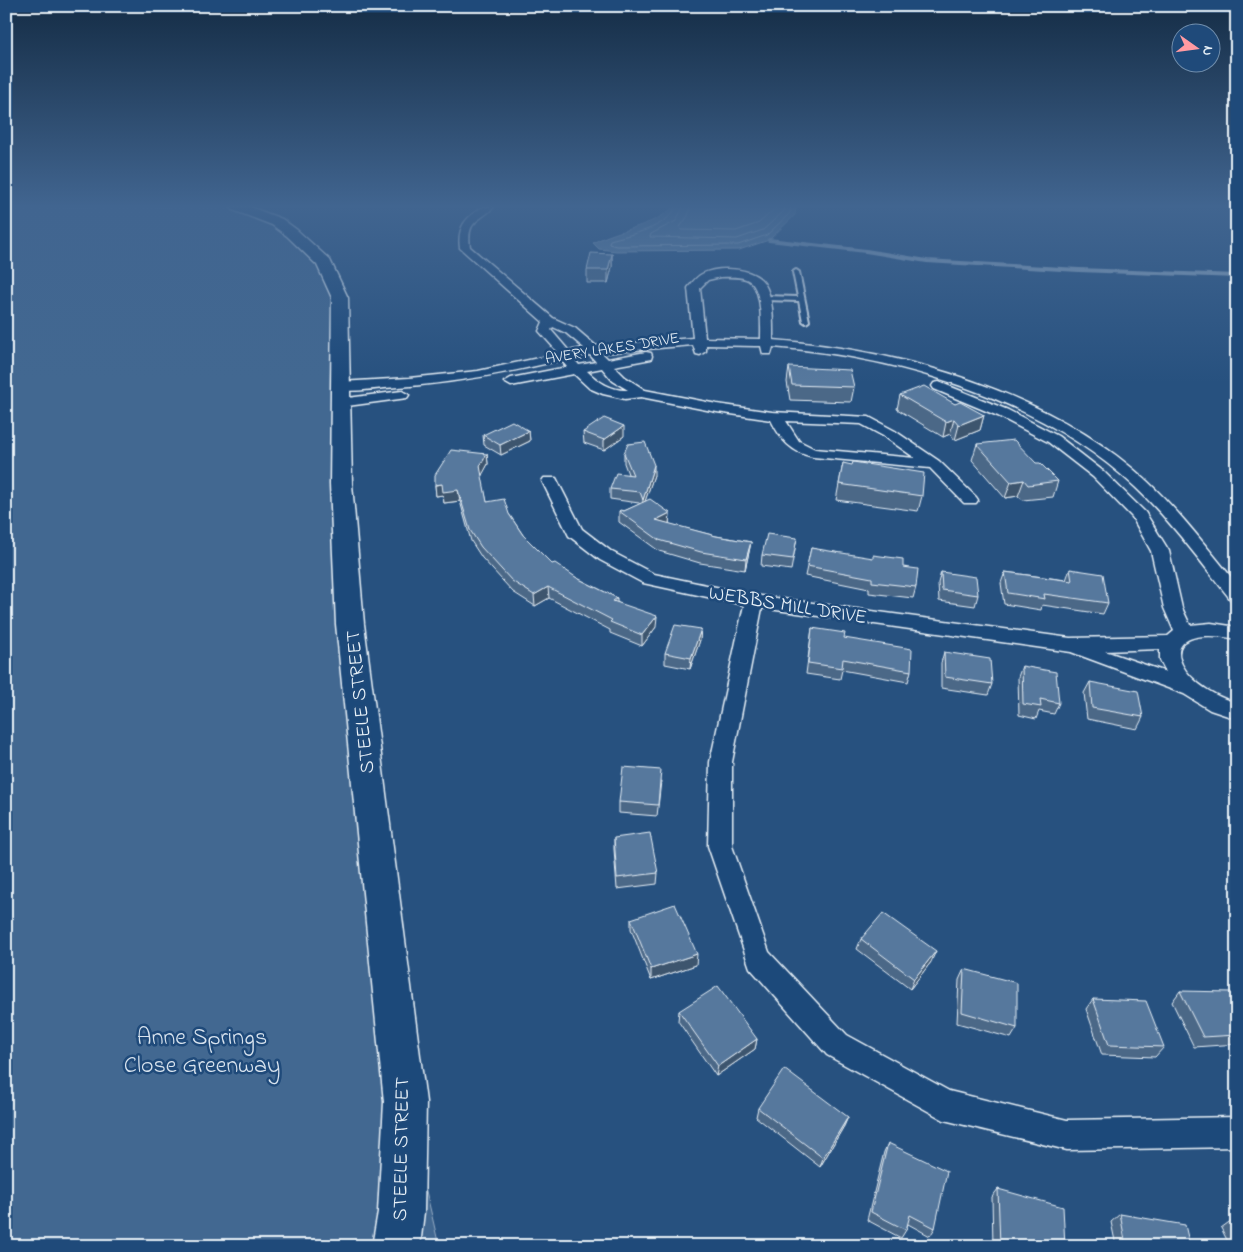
<svg xmlns="http://www.w3.org/2000/svg" width="1243" height="1252" viewBox="0 0 1243 1252" font-family="'Indie Flower',sans-serif">
<style>
.green{fill:#436891;stroke:#96acc4}
.water{fill:#6b8aaa;stroke:#9db3c9}
.lines{fill:none;stroke-linecap:round;stroke-linejoin:round}
.shore{stroke:#b6c8d9;stroke-width:1}
.stream{stroke:#9db3c9;stroke-width:4}
.lane-casing{stroke:#e8f1f8;stroke-width:4}
.street-casing{stroke:#e8f1f8;stroke-width:3}
.secondary-casing{stroke:#e8f1f8;stroke-width:3}
.lane{fill:#1f4a7a;fill-rule:evenodd}
.street{fill:#1f4a7a;fill-rule:evenodd}
.secondary{fill:#1f4a7a;fill-rule:evenodd}
.wall{fill:#4b6787;stroke:#e8f1f8}
.shaded-wall{fill:#3d546e;stroke:#e8f1f8}
.building{fill:#57789d;stroke:#e8f1f8}
.labels{text-anchor:middle;stroke-width:5;stroke-linejoin:round;paint-order:stroke}
.far-street-label{font-size:16px;fill:#e8f1f8;stroke:#1f4a7a}
.street-label{font-size:20px;fill:#e8f1f8;stroke:#1f4a7a}
.near-park-label{font-size:24px;fill:#d8e3ee;stroke:#1f4a7a}
</style>
<rect width="100%" height="100%" fill="#27517f"/>
<filter id="ink" filterUnits="userSpaceOnUse"><feTurbulence type="fractalNoise" baseFrequency=".02" numOctaves="2"/><feDisplacementMap in="SourceGraphic" scale="10" xChannelSelector="R" yChannelSelector="G"/><feConvolveMatrix kernelMatrix="1 2 1 2 8 2 1 2 1" color-interpolation-filters="sRGB"/></filter>
<g filter="url(#ink)">
<path class="green" d="M6 207H238L259 214 324 263 340 298V397L405 1102 439 1246H6Z"/>
<path class="water" d="M673 207H796L795 215 769 240 739 250 616 251 599 249 593 243C619 228 652 228 673 207Z"/>
<g class="lines">
<path class="shore" d="M676 207C666 229 631 234 610 240L609 244 616 246 738 245 767 235 790 213 791 207
M683 207 676 221 651 234 650 237 737 239 763 230 784 211 785 207
M690 207 688 216 680 227 681 230 736 231 759 223 777 207"/>
<path class="stream" d="M769 240 866 251 927 261 1079 270 1237 276"/>
<g class="lane-casing">
<path id="lane" d="M796 270 799 272 809 321 806 323 803 321 799 301 765 300 762 298 765 296 798 297 793 272Z"/>
</g>
<g class="street-casing">
<path id="street" d="M483 207H494C479 222 466 220 470 247L553 318 575 328 596 346 693 338 688 288C692 283 696 277 702 274 718 266 753 267 764 283 774 299 773 321 773 340 902 350 1050 392 1147 481 1180 512 1208 549 1237 584V602L1231 600C1200 561 1171 521 1135 487 1041 399 900 357 773 347L771 354H763L761 346H755L706 345V351L700 355 696 354 693 345 602 353 608 359 646 352 651 353 652 356 651 359 614 366 625 377 645 390 717 404 772 412 869 417 895 431 939 461 976 497 978 500 976 503H964L930 468 813 457C791 452 781 440 771 420L717 412 641 397 625 399 603 394 589 388 574 374 511 386 504 382 511 378 567 367 561 360C500 375 448 384 385 388 370 389 351 393 335 389L333 386 335 383 340 382 409 378 478 371 557 354 555 349 539 331 543 322 460 248C457 227 466 217 483 207ZM721 277C729 277 738 276 746 279 763 285 761 324 761 339L705 338 700 288 708 280ZM553 327 566 333 584 348 569 351 551 330ZM590 355 596 362 579 365 573 358ZM602 368 613 381 628 390C612 391 598 382 587 371ZM786 421 861 424 885 437 915 458 815 449 799 441Z
M939 382 1008 410 1058 436 1103 471 1145 512 1169 551 1182 608 1190 625 1211 623 1237 627V639C1144 621 1177 687 1237 703V719L1210 710 1184 694 1071 652 762 608 732 762V846L769 952 847 1035 949 1091 1067 1120 1237 1117V1147L1067 1150 944 1120 827 1055 750 968 708 846 710 762 744 605 643 583 600 560 569 536 542 481 544 478H556L582 529 612 552 654 574 754 595 1070 638 1168 636 1174 631 1164 608 1151 551 1132 517 1093 477 1048 442 998 416 934 389 932 386 934 383ZM1160 649V660L1166 672 1105 651Z
M402 391 409 395 407 398 340 407 333 403 340 399Z"/>
</g>
<g class="secondary-casing">
<path id="secondary" d="M231 207H250L282 219 297 230 330 260 348 298 352 484 364 624 426 1102 424 1212 420 1246H372L378 1212 384 1102 336 624 330 484 332 298 317 265 287 236 272 225 233 210Z"/>
</g>
<use href="#lane" class="lane"/>
<use href="#street" class="street"/>
<use href="#secondary" class="secondary"/>
</g>
<path class="wall" d="M612 254V267L608 283H587V270Z
M789 367 854 387 851 402 790 400 787 382Z
M900 395 955 404 984 415 980 430 955 440 950 434 943 437 897 409Z
M529 431 530 441 501 455 484 445 483 435Z
M583 432 624 436 604 450 584 443Z
M977 444 1036 463 1058 481 1053 497 1023 500 1018 496 1005 498 972 460Z
M624 453 654 475 645 501 670 513 669 524 716 536 751 542 749 552 745 570 700 563 659 551 619 522V511H624L640 504 639 503 610 499V489L628 474 624 463Z
M487 454 488 464 481 476 487 502 509 514 523 535 552 564 577 578 617 598V602L656 627 642 646 610 633V630L549 598 535 606 513 592 482 558 471 541 460 501 444 503 443 495 436 496 435 485Z
M843 463 922 496 918 511 836 500Z
M797 538 791 570 761 566 762 555Z
M811 548 903 567 916 587 913 598 869 593V589L805 576Z
M1070 569 1108 603 1103 614 1042 605 1041 610 1004 604 1001 583 1005 572 1066 580Z
M941 572 978 595 975 606 939 601 938 583Z
M812 628 844 638 911 671 908 682 842 670 840 679 806 674Z
M701 629 700 640 690 669 665 664V653Z
M944 652 992 684 988 695 941 688V663Z
M1022 666 1059 703 1054 714 1039 711 1036 719 1019 715 1018 677Z
M1090 682 1143 717 1137 729 1087 719 1084 693Z
M661 781 657 816 619 813V802Z
M614 838 658 873 657 884 617 889 614 849Z
M631 919 696 965 651 980 631 929Z
M861 939 931 962 910 989 857 949Z
M964 969 1017 1028 1011 1038 957 1023 959 980Z
M1180 991 1237 1003V1044L1194 1047 1172 1002Z
M1093 999 1164 1047 1155 1057 1102 1055 1086 1009Z
M679 1011 757 1039 755 1049 716 1076 678 1021Z
M758 1108 848 1117 844 1126 820 1167 756 1117Z
M888 1143 935 1228 930 1236 908 1224 906 1230 901 1238 867 1220 884 1152Z
M998 1189 1065 1246H993L992 1197Z
M1120 1214 1190 1246H1116L1111 1222Z
M1232 1220H1237V1246H1230L1221 1228Z"/>
<path class="shaded-wall" d="M612 254V267L608 283V270Z
M984 415 980 430 955 440 959 425Z
M954 419 950 434 943 437 946 422Z
M624 426V436L604 450V440Z
M529 431 530 441 501 455 500 445Z
M487 454 488 464 481 477 480 466Z
M654 465V475L642 510 643 500Z
M1024 480 1018 496 1005 498 1011 482Z
M442 484 458 490 460 501 444 503 443 495 436 496 435 485Z
M670 513 669 524 656 520Z
M751 542 749 552 745 570 746 559Z
M548 587 549 598 535 606 534 595Z
M657 616 656 627 642 646V635Z
M701 629 700 640 690 669 691 658Z
M936 951 931 962 910 989 914 979Z
M697 954 696 965 651 980V969Z
M757 1039 755 1049 716 1076 718 1066Z
M848 1117 844 1126 820 1167 823 1158Z"/>
<path class="building" d="M591 253 612 254 608 270H587Z
M789 367 850 370 854 387 792 385Z
M924 386 955 404 960 402 984 415 959 425 954 419 946 422 900 395Z
M604 418 624 426 604 440 583 432Z
M512 421 529 431 500 445 483 435Z
M1014 440 1036 463H1040L1058 481 1028 485 1024 480 1011 482 977 444Z
M645 442 654 465 643 500 640 492 610 489 616 473 633 475 624 453 628 444Z
M451 450 487 454 480 466 487 502 504 499 509 514 523 535 552 564 555 563 577 578 617 598 613 601 657 616 642 635 610 622 612 620 548 587 534 595 512 581 481 547 470 530 458 490 443 492 442 484 435 485V475Z
M853 462 924 473 922 496 839 484 843 463 852 465Z
M650 499 670 513 656 520 716 536 751 542 746 559 701 552 659 540 619 511 620 510 624 511Z
M767 534 797 538 793 559 762 555Z
M811 548 873 558V555L903 559V567L918 569 916 587 872 582V578L807 566Z
M1070 569 1103 574 1108 603 1044 594 1045 599 1008 593 1005 572 1072 581Z
M941 572 976 577 978 595 942 590Z
M675 625 701 629 691 658 665 653Z
M812 628 845 633 844 638 912 649 911 671 843 659 842 668 808 663Z
M944 652 990 659 992 684 945 677Z
M1022 666 1056 672 1059 703 1040 699 1041 707 1023 704Z
M1090 682 1138 691 1143 717 1092 708Z
M623 767 661 770 658 805 619 802Z
M650 833 658 873 617 878 614 838Z
M675 904 697 954 651 969 631 919Z
M883 913 936 951 914 979 861 939Z
M964 969 1017 983V1028L962 1012Z
M718 986 757 1039 718 1066 679 1011Z
M1180 991 1231 992 1237 1003V1035L1203 1037Z
M1093 999 1146 1001 1164 1047 1109 1045Z
M784 1069 848 1117 823 1158 758 1108Z
M888 1143 947 1171 935 1228 910 1215 906 1230 871 1212Z
M998 1189 1063 1207 1065 1246H1000Z
M1120 1214 1185 1225 1190 1246H1126Z
M1232 1220H1237V1230Z"/>
</g>
<linearGradient id="sky" x2="0" y2="1"><stop stop-color="#152d46"/><stop offset="0.54" stop-color="#416590"/><stop offset="1" stop-color="#416590" stop-opacity="0"/></linearGradient>
<rect width="1243" height="382" fill="url(#sky)"/>
<g class="labels">
<g class="far-street-label">
<text transform="translate(612 347) rotate(-9)" y="6">AVERY LAKES DRIVE</text>
</g>
<g class="street-label">
<text transform="translate(788 604) rotate(9)" y="7">WEBBS MILL DRIVE</text>
<text transform="translate(359 702) rotate(-96)" y="7">STEELE STREET</text>
<text transform="translate(400 1149) rotate(-89)" y="7">STEELE STREET</text>
</g>
<g class="near-park-label">
<text x="202" y="1044">Anne Springs<tspan x="202" dy="28">Close Greenway</tspan></text>
</g>
</g>
<rect width="1243" height="1252" fill="none" stroke="#1f4a7a" stroke-width="25"/>
<rect x="12" y="12" width="1218" height="1227" fill="none" stroke="#e8f1f8" stroke-width="2" filter="url(#ink)"/>
<g transform="translate(1196 48) rotate(104)"><circle r="24" fill="#1f4a7a" stroke="#6f8dac"/>
<path d="M0-4L9 19L0 12L-9 19Z" fill="#ff9aa2"/>
<text y="-8" font-size="14" font-weight="bold" text-anchor="middle" fill="#e8f1f8">N</text>
</g>
</svg>
